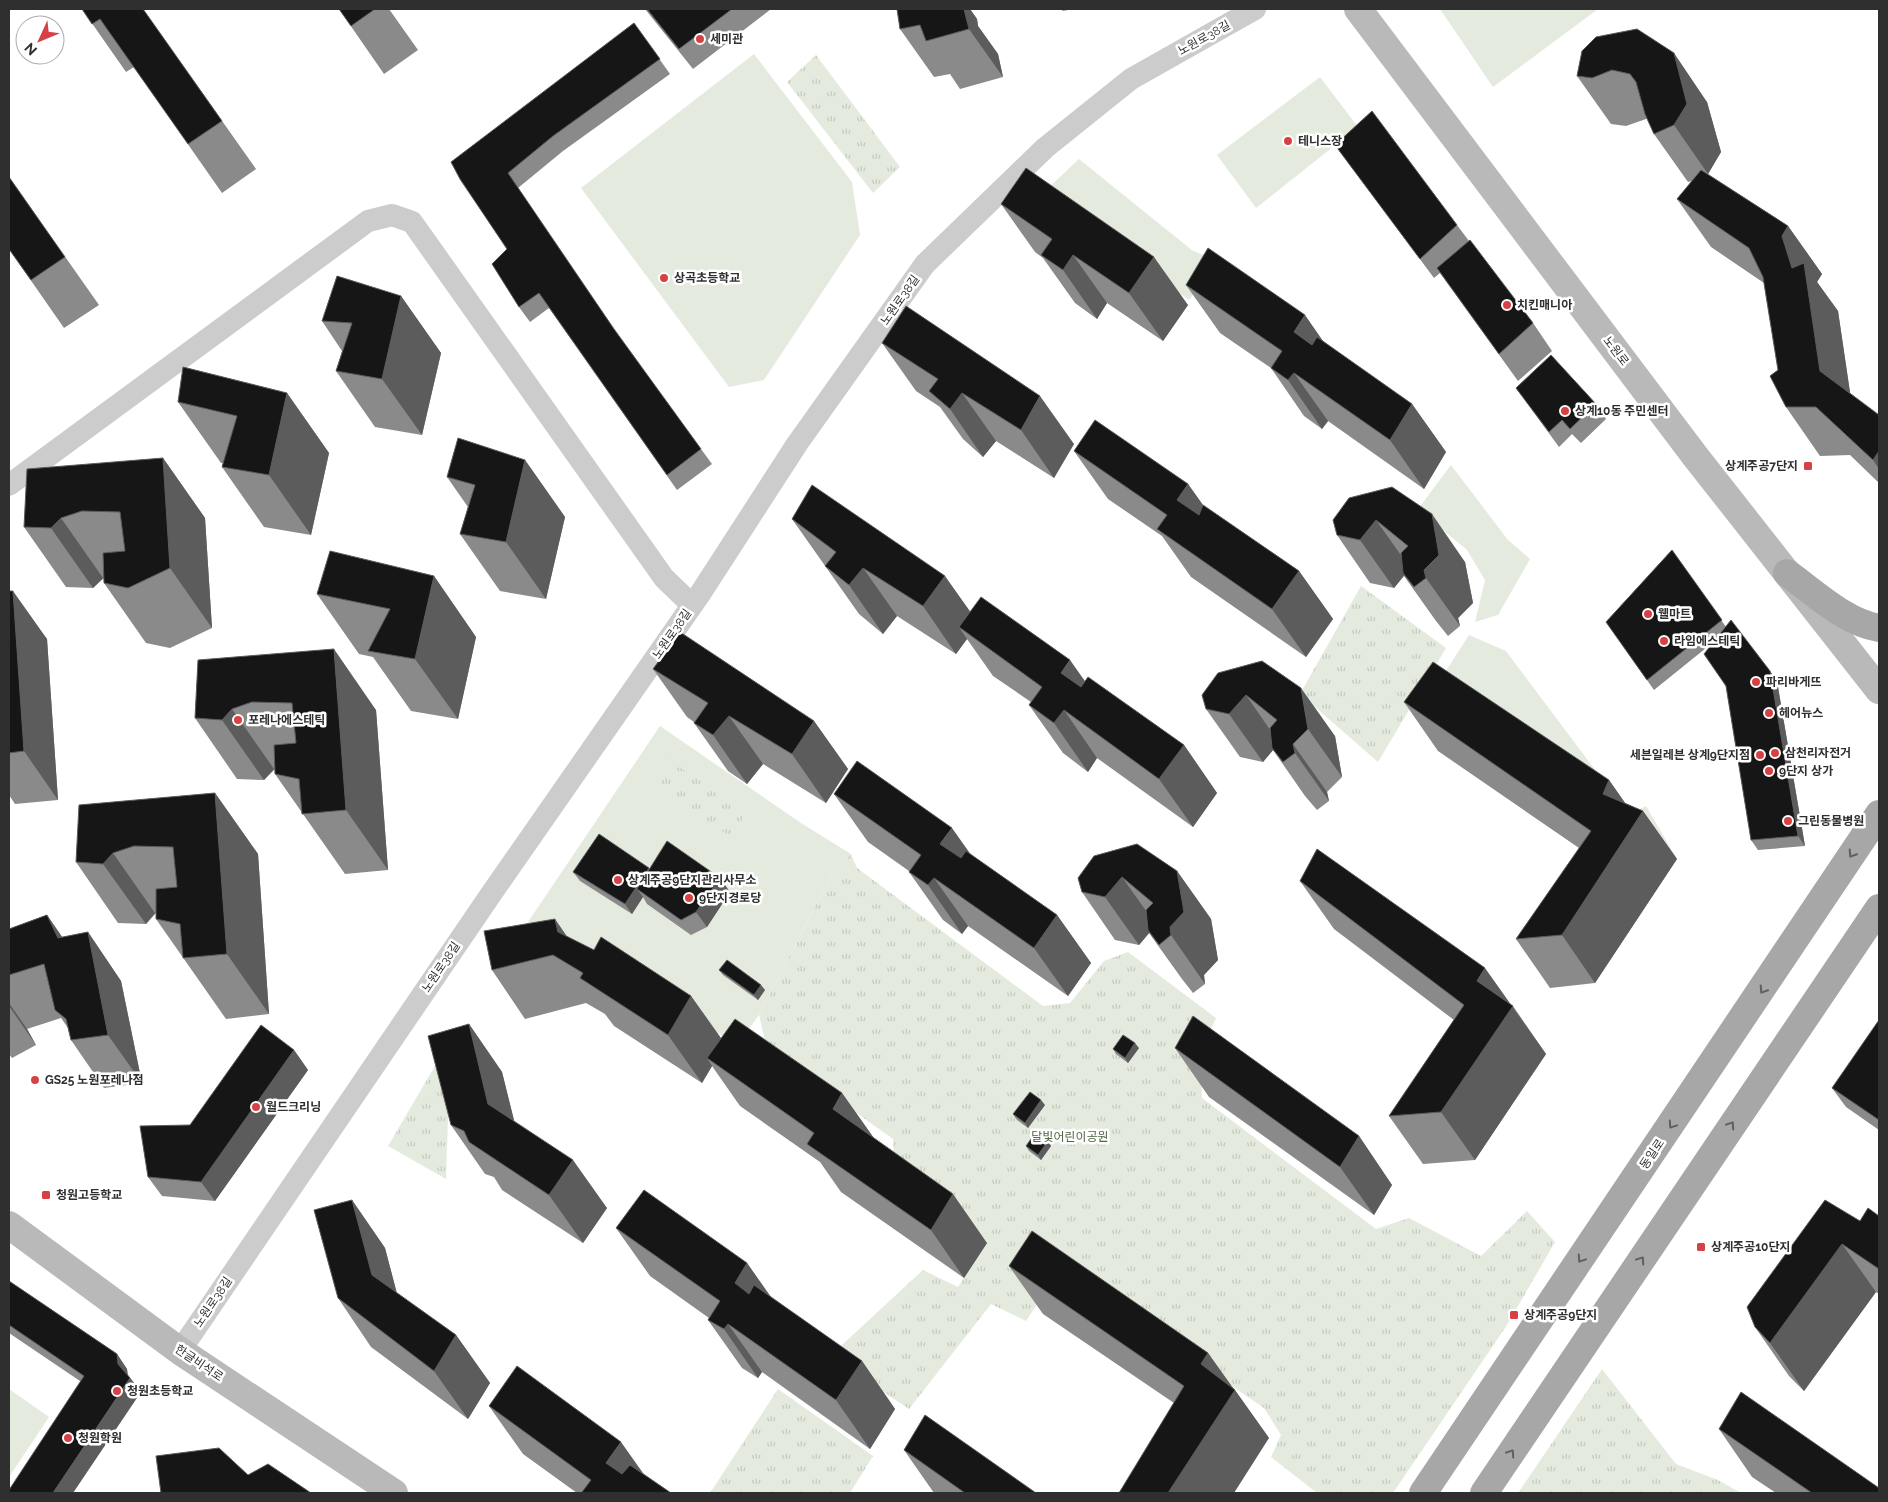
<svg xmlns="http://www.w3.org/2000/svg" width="1888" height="1502" viewBox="0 0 1888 1502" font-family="Raleway,'Noto Sans KR',sans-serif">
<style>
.green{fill:#e4ebde}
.park{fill:url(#park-tufts)}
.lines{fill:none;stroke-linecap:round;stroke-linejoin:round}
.street{stroke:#ccc;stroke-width:22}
.secondary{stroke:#b9b9b9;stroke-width:28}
.primary{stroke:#a7a7a7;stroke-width:28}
.wall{fill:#8a8a8a}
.shaded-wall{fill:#5c5c5c}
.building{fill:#161616;stroke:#5c5c5c}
.oneway{stroke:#5f5f5f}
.poi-dot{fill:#d64146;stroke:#fff;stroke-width:2}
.labels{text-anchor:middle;stroke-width:5;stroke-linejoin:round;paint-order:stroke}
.street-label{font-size:12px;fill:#2f2f2f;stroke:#fff}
.poi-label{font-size:12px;font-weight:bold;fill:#2f2f2f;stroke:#fff;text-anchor:start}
.park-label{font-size:12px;fill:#516740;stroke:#fff}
</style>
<defs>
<pattern id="park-tufts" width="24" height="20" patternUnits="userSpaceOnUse" patternTransform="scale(1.25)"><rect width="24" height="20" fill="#e4ebde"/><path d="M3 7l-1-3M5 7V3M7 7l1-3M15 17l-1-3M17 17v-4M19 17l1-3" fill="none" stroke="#c4cabf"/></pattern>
</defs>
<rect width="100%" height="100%" fill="#fff"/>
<path class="green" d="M1440 9H1598L1493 87Z
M754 54 852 182 860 235 764 380 729 387 581 188Z
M1320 77 1358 127 1256 208 1217 155Z
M1079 159 1193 251 1220 261 1189 300 1058 207 1027 208Z
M1451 465 1508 540 1530 559 1498 615 1475 622 1485 580 1467 550 1418 509Z
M1469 635 1506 651 1629 815 1646 806 1677 859 1646 830 1435 688Z
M660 726 801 823 851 854 832 874 759 1015 737 1045 588 951 499 965Z
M9 1389 49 1417 9 1477Z"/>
<path class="park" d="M816 55 900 167 873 193 787 82Z
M1361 586 1446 648 1378 762 1300 694Z
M666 758 747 812 731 837 651 784Z
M851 854 857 868 1043 1006 1070 1003 1104 961 1128 952 1216 1018 1200 1052 1202 1098 1376 1229 1409 1218 1481 1256 1527 1211 1555 1242 1507 1325 1393 1493H1317L1271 1457 1281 1435 1264 1408 1117 1307 1054 1278 1026 1321 991 1304 909 1409 830 1356 923 1270 958 1287 987 1242 895 1177 893 1139 767 1049 759 1015 832 874Z
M435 1066 449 1089 446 1179 388 1146Z
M1602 1369 1676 1464 1718 1480 1741 1493H1518Z
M778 1389 873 1456 850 1493H710Z"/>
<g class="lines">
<path class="street" d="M9 485 368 221 392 215 412 222 664 578 692 605
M180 1351 489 897 700 594 797 444 925 264 1045 148 1131 79 1255 9"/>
<path class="secondary" d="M1358 9 1695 456 1879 690
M9 1225 180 1351 394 1493"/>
<path class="primary" d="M1787 573C1815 593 1845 622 1879 628
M1423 1493 1879 814
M1484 1493 1879 908"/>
</g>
<path class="wall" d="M82 9H143L256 169 222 193 134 67 126 72Z
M339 9H389L418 50 384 74Z
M645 9H771L693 69Z
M897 9H970L977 19 978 26 998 54 1003 77 960 89 950 74 934 77 900 29Z
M1061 9H1073L1063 11Z
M634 23 670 74 563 151 518 188 618 336 712 464 677 490 549 308 530 322 519 307 507 249 460 179Z
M1582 51 1707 102 1721 152 1708 174 1788 226 1822 274 1817 282 1838 311 1850 393 1879 415V483L1850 455 1820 456 1786 407 1778 370 1764 283 1711 247 1677 199 1692 181 1688 182 1654 134 1647 119H1646L1626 126 1611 124 1577 76Z
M1335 145 1457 225 1469 241 1533 323 1552 351 1518 381 1440 273 1434 278 1349 164Z
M9 177 99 305 64 328 9 249Z
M1001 204 1188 305 1163 341 1107 303 1097 319 1075 303 1043 258 1035 252Z
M1186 285 1323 342 1412 404 1446 452 1424 489 1328 421 1322 429 1304 416 1271 368 1220 333Z
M401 296 441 353 422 435 375 427 336 371 342 351 322 321Z
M882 343 1074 444 1054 478 996 441 983 457 963 439 940 407 916 391Z
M1516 388 1596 404 1606 419 1581 443 1572 434 1559 447Z
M287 393 329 453 311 535 264 527 222 467 223 463H221L178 402Z
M1074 451 1188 484 1203 505 1299 571 1333 619 1306 657 1191 577 1162 536 1108 499Z
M163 458 205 518 212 628 170 648 146 643 104 583V578L93 588 66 587 24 527Z
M525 460 565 517 546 599 500 591 460 534 468 507 447 477Z
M1349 498 1465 562 1473 603 1458 618 1460 626 1448 636 1436 621 1404 576 1394 588 1370 583 1337 535Z
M792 519 970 612 1085 682 1184 745 1217 793 1193 827 1097 758 1088 772 1063 753 1029 705 1031 702 993 676 967 639 956 654 897 616 883 634 859 614Z
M1672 550 1726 627 1770 671 1777 681 1805 846 1758 850 1751 840 1726 686 1711 644 1654 690 1606 622Z
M434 576 476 637 458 719 411 711 373 657 359 654 317 594Z
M9 591 47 639 58 800 15 804 9 795Z
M198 660 376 710 388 870 345 874 275 774V769L264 780 237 779 195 718Z
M653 669 814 721 848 769 826 803 763 764 747 784 728 771 694 723V722L687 717Z
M1218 673 1335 736 1342 777 1327 792 1329 801 1317 810 1305 796 1273 750 1263 762 1240 757 1206 709Z
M1404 702 1609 780 1625 803 1643 811 1677 859 1595 983 1550 988 1516 939 1579 848 1438 751Z
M215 793 258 854 269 1014 226 1019 156 919V913L146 924 118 923 76 862Z
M834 794 971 855 1057 915 1091 963 1068 996 968 926 962 934 943 920 909 872V871L868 842Z
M649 868 650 869 730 892 707 927 691 935 647 904 643 897 632 914 580 881 573 872Z
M1177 871 1211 919 1218 960 1204 975 1205 984 1193 993 1182 979 1149 933 1139 945 1115 940 1082 892 1078 878Z
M1300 881 1513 1006 1546 1054 1475 1160 1423 1164 1389 1116 1454 1020 1334 929Z
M47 915 62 937 88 932 121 981 142 1083 104 1088 71 1040 68 1028 61 1018 27 1029 36 1045 12 1058 9 1054V929Z
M567 936 594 950 691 996 721 1038 842 1093 873 1137 987 1243 964 1278 841 1192 820 1162 740 1106 712 1066 702 1083 614 1026 605 1014 586 1003 525 1019 492 970Z
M719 970 765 990 758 1000 723 975Z
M1879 1020V1130L1846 1107 1832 1088Z
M469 1024 502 1072 514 1121 607 1208 583 1243 502 1190 494 1177 485 1174 451 1125Z
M1139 1048 1128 1063 1116 1054 1113 1049Z
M1175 1048 1359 1136 1392 1185 1374 1215 1209 1097Z
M294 1050 308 1070 215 1201 162 1196 148 1177 190 1125Z
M1045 1105 1028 1128 1017 1120 1013 1114Z
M1048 1141 1051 1146 1041 1160 1029 1151 1026 1146Z
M352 1200 385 1248 397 1294 456 1335 490 1383 468 1419 371 1347 338 1298Z
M1879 1216V1294L1876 1292 1804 1391 1789 1376 1755 1327 1860 1221Z
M616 1228 747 1263 770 1297 862 1361 895 1409 870 1449 762 1372 758 1378 742 1368 708 1320 709 1318 650 1276Z
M1009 1266 1208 1353 1269 1438 1174 1403 1043 1314Z
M9 1281 117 1354 127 1369 128 1375 141 1392 80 1381 9 1333Z
M489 1406 644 1474 671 1493H577L523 1454Z
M1719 1429 1879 1493H1776L1752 1477Z
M904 1450 1036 1493H934Z"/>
<path class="shaded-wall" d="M950 9H970L977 19 978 26 998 54 1003 77 969 29Z
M1674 53 1707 102 1721 152 1708 174 1674 125Z
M1788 226 1822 274 1817 282 1838 311 1854 419 1820 371 1792 268 1782 236Z
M1073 255 1107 303 1097 319 1063 270Z
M1154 257 1188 305 1163 341 1129 293Z
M401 296 441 353 422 435 382 379Z
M1305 315 1339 364 1294 332Z
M1294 373 1328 421 1322 429 1288 380Z
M287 393 329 453 311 535 269 475Z
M962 393 996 441 983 457 950 409Z
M1040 396 1074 444 1054 478 1021 430Z
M1412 404 1446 452 1424 489 1390 440Z
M1879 451V469L1873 460Z
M163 458 205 518 212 628 170 568Z
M525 460 565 517 546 599 506 542Z
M1188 484 1222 532 1177 500Z
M1432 514 1465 562 1473 603 1458 618 1460 626 1426 578 1424 570Z
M61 518 103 578 93 588 51 528Z
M1376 520 1410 568 1394 588 1360 540Z
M863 568 897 616 883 634 849 585Z
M1299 571 1333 619 1306 657 1272 609Z
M434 576 476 637 458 719 415 659Z
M945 576 979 624 959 627 967 639 956 654 923 606Z
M13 591 47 639 58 800 24 751Z
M334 649 376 710 388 870 346 810Z
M1070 660 1104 708 1061 673Z
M1770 671 1777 681 1805 846 1798 836Z
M1301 688 1335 736 1342 777 1308 729Z
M1246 695 1279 743 1263 762 1229 714Z
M232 709 274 769 264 780 222 720Z
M1064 710 1097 758 1088 772 1054 723Z
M729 716 763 764 747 784 713 735Z
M814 721 848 769 826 803 792 754Z
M1293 744 1327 792 1329 801 1295 753Z
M1184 745 1217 793 1193 827 1159 779Z
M1609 780 1637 820 1643 811 1677 859 1595 983 1562 935 1603 794Z
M215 793 258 854 269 1014 227 954Z
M952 828 986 876 940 844Z
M113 853 155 913 146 924 103 864Z
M649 868 656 878 637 889 643 897 632 914 625 904Z
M1177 871 1211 919 1218 960 1204 975 1205 984 1171 935 1170 927Z
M1122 877 1156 925 1139 945 1105 897Z
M720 878 730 892 707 927 696 912Z
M934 878 968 926 962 934 928 885Z
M47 915 80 963 58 938Z
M1057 915 1091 963 1068 996 1034 948Z
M555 919 588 967 558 932Z
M88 932 121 981 142 1083 108 1035Z
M1485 968 1546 1054 1475 1160 1441 1112 1477 981Z
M761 985 765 990 758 1000 754 995Z
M691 996 725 1044 707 1058 712 1066 702 1083 668 1035Z
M9 1003 27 1029 36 1045 9 1006Z
M469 1024 502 1072 522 1152 488 1104Z
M1135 1043 1139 1048 1128 1063 1125 1058Z
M294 1050 308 1070 215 1201 201 1182Z
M842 1093 876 1141 833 1109Z
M1041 1100 1045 1105 1028 1128 1025 1123Z
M1359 1136 1392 1185 1374 1215 1340 1167Z
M1048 1141 1051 1146 1041 1160 1038 1155Z
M573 1160 607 1208 583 1243 549 1195Z
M953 1194 987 1243 964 1278 931 1230Z
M352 1200 385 1248 405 1324 372 1275Z
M1842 1244 1876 1292 1804 1391 1770 1343Z
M747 1263 781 1311 768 1331 735 1283Z
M728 1324 762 1372 758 1378 724 1329Z
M456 1335 490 1383 468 1419 434 1371Z
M1208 1353 1235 1391V1390L1269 1438 1234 1493H1168L1201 1364Z
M117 1354 127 1369 128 1379 118 1364Z
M862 1361 895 1409 870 1449 836 1400Z
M130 1378 141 1392 73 1493H53Z
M621 1442 655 1490 628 1493 606 1463Z"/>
<path class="building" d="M82 9H143L222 121 188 144 100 19 92 24Z
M339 9H375L351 26Z
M647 9H732L679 49Z
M897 9H964L969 29 926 41 920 25 900 29Z
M634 23 660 59 553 136 508 173 614 329 701 449 667 475 539 293 519 307 492 264 507 249 460 179 451 162Z
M1637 29 1674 53 1687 104 1674 125 1654 134 1645 114 1636 82 1630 74 1612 70 1592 78 1577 76 1582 51 1596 37Z
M1372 111 1457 225 1420 259 1335 145Z
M1026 168 1154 257 1129 293 1073 255 1063 270 1041 255 1052 239 1001 204Z
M1701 170 1788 226 1782 236 1792 268 1804 263 1820 371 1879 415V451L1873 460 1816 407H1786L1770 376 1778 370 1763 277 1749 248 1677 199Z
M9 177 65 257 31 280 9 249Z
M1470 240 1533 323 1499 354 1437 268Z
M1208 248 1305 315 1294 332 1312 345 1317 337 1412 404 1390 440 1294 373 1288 380 1271 368 1282 351 1186 285Z
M337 276 401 296 382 379 336 371 352 323 322 321Z
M906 306 1040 396 1021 430 962 393 950 409 929 391 938 379 882 343Z
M1551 355 1596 404 1570 429 1562 420 1549 432 1516 388Z
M183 367 287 393 269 475 222 467 237 416 178 402Z
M1095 420 1188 484 1177 500 1199 515 1203 505 1299 571 1272 609 1157 529 1167 515 1074 451Z
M458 438 525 460 506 542 460 534 475 485 447 477Z
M163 458 170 568 128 588 104 583 103 553 125 551 120 512 82 511 61 518 51 528 24 527 27 469Z
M812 485 945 576 923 606 863 568 849 585 825 566 836 552 792 519Z
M1392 487 1432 514 1439 555 1424 570 1426 578 1414 587 1403 573 1401 553 1408 546 1376 520 1360 540 1337 535 1333 520 1349 498Z
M1672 550 1722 620 1647 680 1606 622Z
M330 551 434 576 415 659 368 651 390 609 317 594Z
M9 591H13L24 751 9 753Z
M981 597 1070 660 1061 673 1081 687 1088 677 1184 745 1159 779 1064 710 1054 723 1029 705 1042 687 959 627Z
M1731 620 1770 671 1798 836 1751 840 1726 686 1704 654Z
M680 632 814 721 792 754 729 716 713 735 694 723 708 703 653 669Z
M334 649 346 810 302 814 299 779 275 774 274 745 296 743 292 703 252 702 232 709 222 720 195 718 198 660Z
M1262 661 1301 688 1308 729 1293 744 1295 753 1283 762 1272 748 1270 728 1277 720 1246 695 1229 714 1206 709 1202 695 1218 673Z
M1433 662 1609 780 1603 794 1643 811 1562 935 1516 939 1591 831 1404 702Z
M857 761 952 828 940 844 961 858 966 851 1057 915 1034 948 934 878 928 885 909 872 921 855 834 794Z
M215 793 227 954 183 958 180 924 156 919V889L177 887 173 847 134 846 113 853 103 864 76 862 79 805Z
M599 834 649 868 625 904 573 872Z
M667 841 720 878 696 912 681 920 637 889Z
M1137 844 1177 871 1184 912 1170 927 1171 935 1159 945 1148 930 1146 910 1153 903 1122 877 1105 897 1082 892 1078 878 1094 856Z
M1317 849 1485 968 1477 981 1513 1006 1441 1112 1389 1116 1464 1005 1300 881Z
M47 915 58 938 88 932 108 1035 71 1040 66 1019 55 1010 44 964 9 975V929Z
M555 919 558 932 594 950 601 937 691 996 668 1035 580 978 583 973 553 955 492 970 484 931Z
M727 960 761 985 754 995 719 970Z
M1193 1016 1359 1136 1340 1167 1175 1048Z
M735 1019 842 1093 833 1109 953 1194 931 1230 807 1144 814 1133 707 1058Z
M1879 1020V1120L1832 1088Z
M469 1024 488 1104 573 1160 549 1195 469 1142 464 1131 451 1125 428 1036Z
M261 1025 294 1050 201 1182 148 1177 140 1126 190 1125Z
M1123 1035 1135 1043 1125 1058 1113 1049Z
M1030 1092 1041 1100 1025 1123 1013 1114Z
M1036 1132 1048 1141 1038 1155 1026 1146Z
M644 1190 747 1263 735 1283 749 1294 754 1285 862 1361 836 1400 728 1324 724 1329 708 1320 720 1301 616 1228Z
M352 1200 372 1275 456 1335 434 1371 338 1298 314 1210Z
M1825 1200 1860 1221 1868 1208 1879 1216V1269L1842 1244 1770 1343 1755 1327 1747 1307Z
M1032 1231 1208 1353 1201 1364 1235 1390 1168 1493H1119L1184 1386 1009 1266Z
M9 1281 117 1354 118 1364 130 1378 53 1493H9V1490L84 1376 9 1325Z
M517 1366 621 1442 606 1463 622 1474 630 1465 671 1493H583L582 1492 591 1480 489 1406Z
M1741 1392 1879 1488V1493H1812L1719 1429Z
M925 1415 1036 1493H965L904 1450Z
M219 1448 248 1475 268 1464 311 1493H161L156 1456Z"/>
<defs><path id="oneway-chevron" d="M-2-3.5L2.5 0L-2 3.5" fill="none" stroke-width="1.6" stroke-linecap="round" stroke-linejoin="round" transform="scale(1.25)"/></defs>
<g class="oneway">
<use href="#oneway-chevron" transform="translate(1852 854) rotate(123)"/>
<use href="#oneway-chevron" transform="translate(1763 990) rotate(123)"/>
<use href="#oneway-chevron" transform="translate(1672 1125) rotate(124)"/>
<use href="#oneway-chevron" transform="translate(1731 1125) rotate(-56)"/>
<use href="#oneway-chevron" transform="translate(1581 1259) rotate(124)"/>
<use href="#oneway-chevron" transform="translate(1641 1260) rotate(-56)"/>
<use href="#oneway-chevron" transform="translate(1511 1453) rotate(-56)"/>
</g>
<g class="poi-dot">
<circle cx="700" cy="39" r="5"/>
<circle cx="1288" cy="141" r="5"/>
<circle cx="664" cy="278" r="5"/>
<circle cx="1507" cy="305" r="5"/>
<circle cx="1565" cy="411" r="5"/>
<rect x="1803" y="461" width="10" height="10" rx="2.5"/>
<circle cx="1648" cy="614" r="5"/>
<circle cx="1664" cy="641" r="5"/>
<circle cx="1756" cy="682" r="5"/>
<circle cx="1769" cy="713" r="5"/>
<circle cx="238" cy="720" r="5"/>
<circle cx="1775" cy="753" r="5"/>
<circle cx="1760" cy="755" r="5"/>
<circle cx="1769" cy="771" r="5"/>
<circle cx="1788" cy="821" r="5"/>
<circle cx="618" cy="880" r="5"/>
<circle cx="689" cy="898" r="5"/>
<circle cx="35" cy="1080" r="5"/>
<circle cx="256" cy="1107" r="5"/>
<rect x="41" y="1190" width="10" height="10" rx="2.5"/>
<rect x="1696" y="1242" width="10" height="10" rx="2.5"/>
<rect x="1509" y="1310" width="10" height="10" rx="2.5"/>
<circle cx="117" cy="1391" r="5"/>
<circle cx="68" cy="1438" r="5"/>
</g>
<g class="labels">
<g class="street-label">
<text transform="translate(1204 38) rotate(-29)" y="4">노원로38길</text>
<text transform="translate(900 300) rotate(-55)" y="4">노원로38길</text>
<text transform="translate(1616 351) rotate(53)" y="4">노원로</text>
<text transform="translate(672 634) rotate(-55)" y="4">노원로38길</text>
<text transform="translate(441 967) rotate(-56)" y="4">노원로38길</text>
<text transform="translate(1652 1154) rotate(-56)" y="4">동일로</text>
<text transform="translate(213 1302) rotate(-56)" y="4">노원로38길</text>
<text transform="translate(199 1363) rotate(34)" y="4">한글비석로</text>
</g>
<g class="poi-label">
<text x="710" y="43">세미관</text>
<text x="1298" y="145">테니스장</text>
<text x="674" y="282">상곡초등학교</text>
<text x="1517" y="309">치킨매니아</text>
<text x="1575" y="415">상계10동 주민센터</text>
<text x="1798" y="470" text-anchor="end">상계주공7단지</text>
<text x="1658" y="618">웰마트</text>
<text x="1674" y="645">라임에스테틱</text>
<text x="1766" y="686">파리바게뜨</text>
<text x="1779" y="717">헤어뉴스</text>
<text x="248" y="724">포레나에스테틱</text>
<text x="1785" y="757">삼천리자전거</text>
<text x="1750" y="759" text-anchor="end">세븐일레븐 상계9단지점</text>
<text x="1779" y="775">9단지 상가</text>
<text x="1798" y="825">그린동물병원</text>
<text x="628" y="884">상계주공9단지관리사무소</text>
<text x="699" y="902">9단지경로당</text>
<text x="45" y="1084">GS25 노원포레나점</text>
<text x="266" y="1111">월드크리닝</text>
<text x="56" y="1199">청원고등학교</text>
<text x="1711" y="1251">상계주공10단지</text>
<text x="1524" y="1319">상계주공9단지</text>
<text x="127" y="1395">청원초등학교</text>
<text x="78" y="1442">청원학원</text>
</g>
<g class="park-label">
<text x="1070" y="1141">달빛어린이공원</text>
</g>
</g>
<rect width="1888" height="1502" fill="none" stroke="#2f2f2f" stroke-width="20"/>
<g transform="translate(40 40) rotate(226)"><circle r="24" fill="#ffffff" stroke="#acacac"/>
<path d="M0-4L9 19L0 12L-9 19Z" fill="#d64146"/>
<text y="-8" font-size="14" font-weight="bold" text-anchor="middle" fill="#2f2f2f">N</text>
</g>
</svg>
